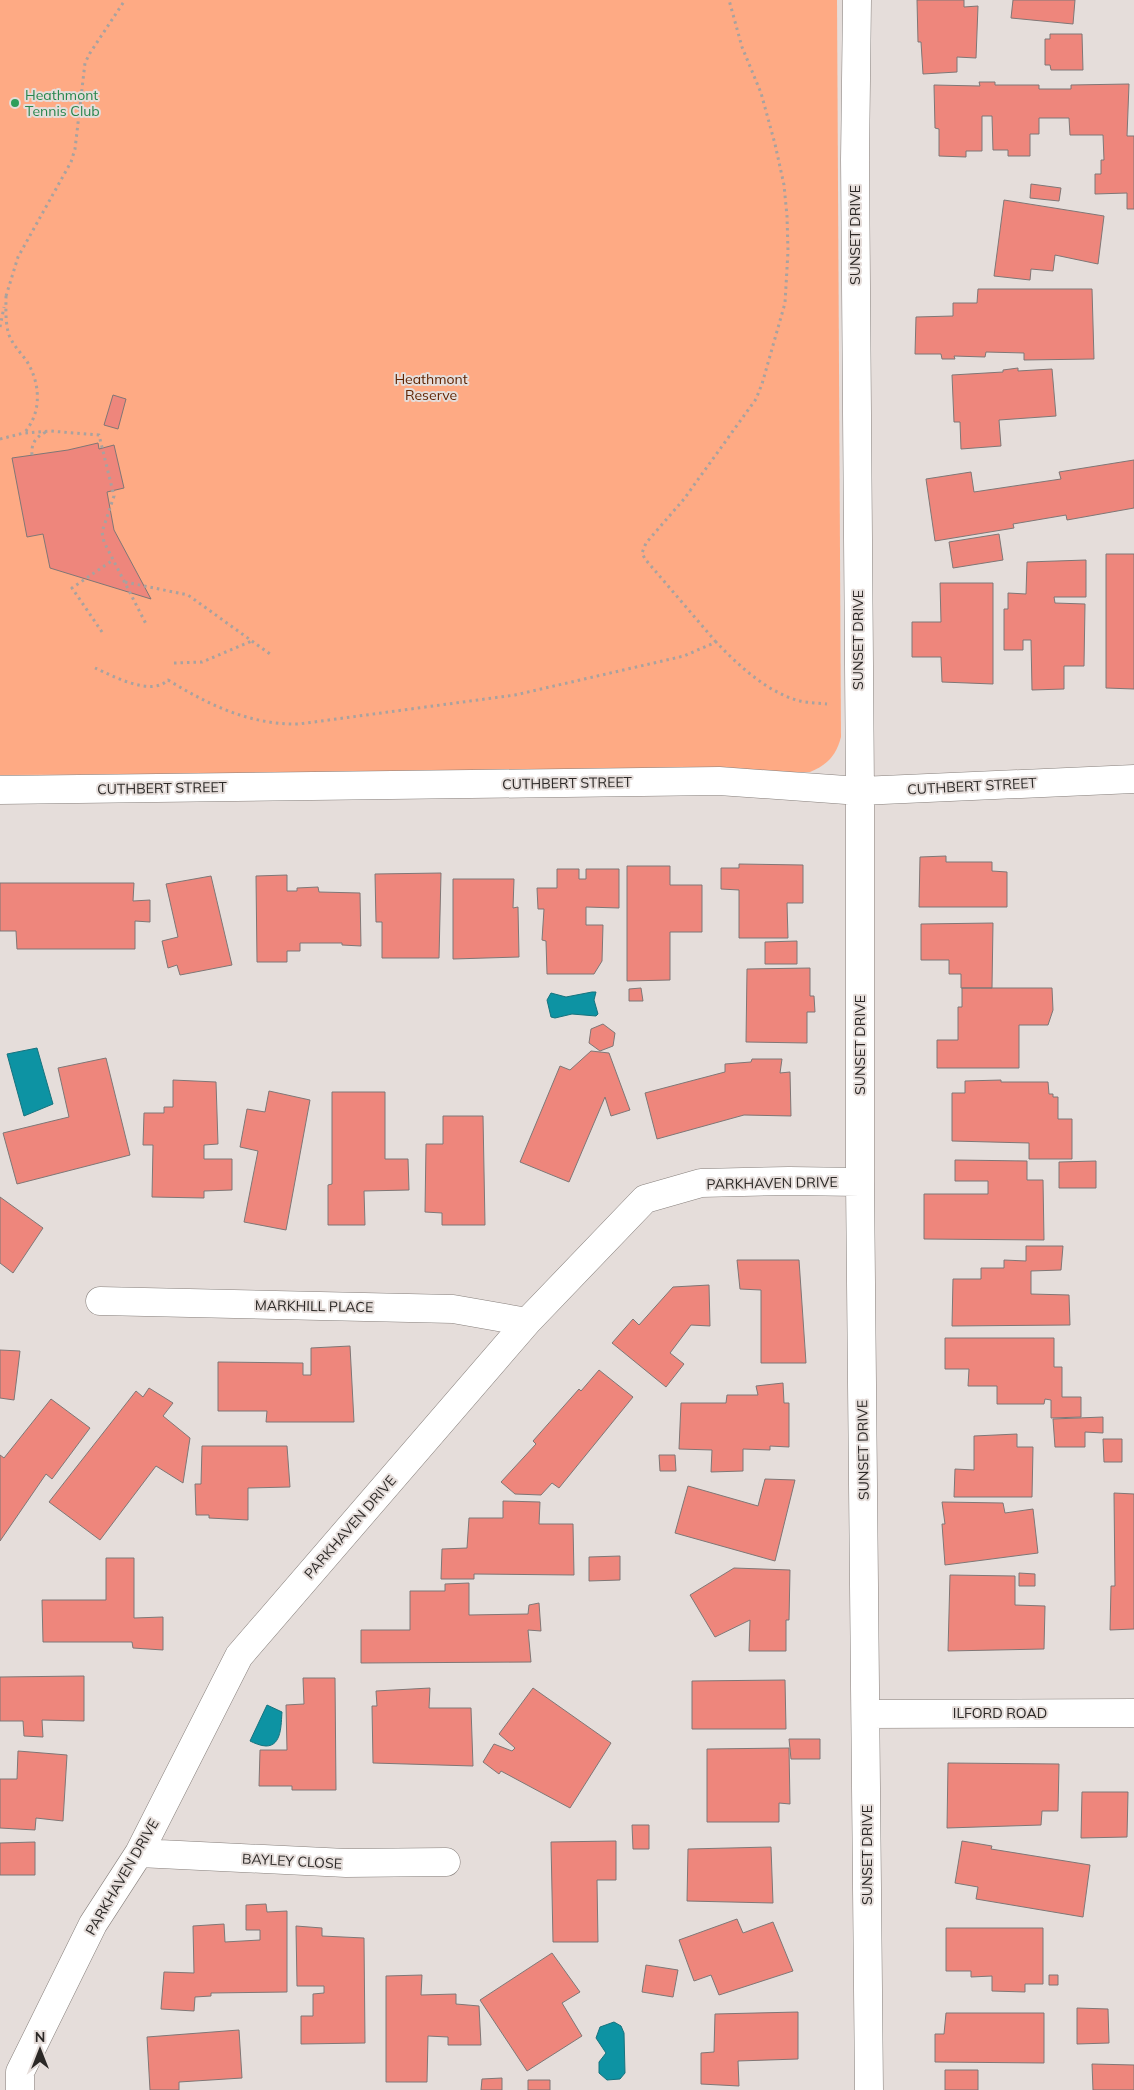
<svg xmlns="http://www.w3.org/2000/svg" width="1134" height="2090" viewBox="0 0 1134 2090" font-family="Mulish,sans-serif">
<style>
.green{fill:#feaa84}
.water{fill:#0d93a3;stroke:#16737e}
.building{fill:#ee867c;stroke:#7f7776}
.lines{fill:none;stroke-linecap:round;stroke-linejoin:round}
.minor-casing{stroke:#867f7b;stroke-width:29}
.path{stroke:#a8a29f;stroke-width:3;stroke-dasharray:2.5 4;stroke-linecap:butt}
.minor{stroke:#fff;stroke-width:28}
.leisure-dot{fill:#2e9e5b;stroke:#e5ddda;stroke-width:2}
.labels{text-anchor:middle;stroke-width:4;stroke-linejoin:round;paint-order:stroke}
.leisure-label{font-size:14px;fill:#27864d;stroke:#e5ddda;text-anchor:start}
.street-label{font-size:14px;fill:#2b2826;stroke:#e5ddda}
.park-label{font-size:14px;fill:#5f2403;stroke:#e5ddda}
</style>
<rect width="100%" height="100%" fill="#e5ddda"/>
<path class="green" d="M0 0H837L841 737C836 756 827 765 810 772L0 775Z"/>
<path class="water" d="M592 992H596L594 1000 598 1014 596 1016 572 1014 555 1018 551 1017 547 1000 551 993 566 997Z
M37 1048 53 1104 24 1116 7 1054Z
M267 1705 282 1712C281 1724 282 1746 266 1746 261 1746 254 1743 250 1741Z
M614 2022 621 2026 624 2033 625 2073 620 2079 607 2080 599 2073V2062L606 2053 596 2038 600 2027Z"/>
<path class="building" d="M917 0H964V7L978 6 976 58 957 57V72L923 74 921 42H918Z
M1013 0H1075L1073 24 1011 18Z
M1050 34H1082L1083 70H1051L1050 65H1045V39H1050Z
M979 82H995V85H1039V89H1071V85L1129 84 1127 136H1134V209H1127V193L1095 194V174H1101V160H1104L1103 135H1070L1069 118H1039V134H1030V156H1008V150H993L992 116H982V151H966V157L939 156V129L935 128 934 85 980 86Z
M1031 184 1061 188 1059 201 1030 198Z
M1004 200 1104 216 1098 264 1055 255 1053 271 1031 269 1030 280 994 276Z
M978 289H1092L1094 359 1024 360V353L986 352 985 357 954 356 955 359H942L941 354H915L916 317 953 316V303H977Z
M1018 368V371L1052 369 1056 416 999 420 1001 446 961 449 960 422H954L952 375 1003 372V370Z
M113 395 126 399 118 429 104 425Z
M98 443 99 449 114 445 124 488 107 492 114 530 151 599 50 568 43 534 27 537 12 458 68 450Z
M1134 460V508L1067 520 1066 515 1013 524 1014 528 935 541 926 479 971 472 974 492 1061 479 1059 472Z
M999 534 1003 560 953 568 949 542Z
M1106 554H1134V689L1106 688Z
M1086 560V597H1054L1055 603 1085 604 1084 666H1064V689L1032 690 1031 640H1023V650H1004V609H1008V593L1026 594 1027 562Z
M940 583H993V684L942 682 941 657H912V622H941Z
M946 856V862H992V871L1007 872V907H919L920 857Z
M739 864 803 865V903H787L788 938H739V890L721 889V868H739Z
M627 866H670V885H702V932H670V980L627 981Z
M557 869H579V879H586V869H619V908L586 907V925H603L602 961 594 974H547L546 941 542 940 544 909H538L537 888H557Z
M441 873 439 958H382V922H376L375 874Z
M287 875V891H297V888L318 887 319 892 360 893 361 946 342 945V943H300V951H287V962H257L256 876Z
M211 876 232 965 180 975 177 965 168 968 162 941 178 937 166 884Z
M453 879H514L513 908 518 907 519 957 453 959Z
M0 883H134L133 901 150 900V922L135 921V949H17L16 931H0Z
M993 923 992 988H961V974H949V960H921V924Z
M797 941V964H765V942Z
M810 968V996H814L815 1012H807V1043L746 1042 747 969Z
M641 988 643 1001H629V989Z
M962 988H1052L1053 1010 1048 1025H1019V1068H937V1040H958V1007H962Z
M603 1024 615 1033 613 1046 600 1051 589 1043 591 1029Z
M591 1051 609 1053 630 1110 611 1116 605 1097 569 1182 520 1162 560 1066 570 1070Z
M106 1058 130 1155 17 1184 3 1133 69 1117 58 1068Z
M752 1059H782L780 1073 790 1072 791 1116 744 1115 657 1139 645 1093 725 1072V1064L751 1062Z
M173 1080 216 1082 218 1144 204 1145V1159H232V1190L204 1191V1198L152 1197 153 1145H143L144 1113H164V1107H173Z
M1001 1080V1082H1048L1049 1094H1053V1097H1058V1119H1072V1159H1029V1143L952 1141V1093H965V1081Z
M269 1091 310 1100 286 1230 244 1222 258 1151 240 1147 247 1109 265 1112Z
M332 1092H385V1159H408L409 1190 364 1191 365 1225H328V1185L332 1184Z
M443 1116H483L485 1225H442V1213L425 1212 426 1144H443Z
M955 1160 1027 1161V1180H1043L1044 1240 924 1239V1194H988V1181H955Z
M1096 1161V1188H1059V1162Z
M0 1197 43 1228 13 1273 0 1263Z
M1026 1246H1063L1061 1270 1031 1271V1294L1069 1295 1070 1325 952 1326 953 1279H981V1268H1004V1260L1026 1261Z
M737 1260H799L806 1363H761V1290L740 1289Z
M709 1285 710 1326 691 1325 670 1353 684 1364 666 1387 612 1343 633 1319 639 1325 673 1287Z
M945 1338H1054V1367H1062V1397H1081V1417L1051 1418V1400L1045 1399 1044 1404H997V1386H968L969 1369H945Z
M350 1346 354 1422H266L267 1411H218V1362L303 1363V1375H311V1348Z
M0 1350 20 1351 14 1400 0 1398Z
M599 1370 633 1397 559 1488 552 1483 541 1495 515 1494 501 1482 536 1444 533 1441 579 1389 581 1391Z
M783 1383 784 1403H789V1447L770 1446V1450L743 1449V1471L711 1472 712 1450 679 1449 681 1403H726L727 1395H758L756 1386Z
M149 1388 173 1403 163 1416 190 1438 183 1483 156 1466 100 1540 49 1502 136 1391 143 1397Z
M51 1399 90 1428 52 1479 46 1474 0 1541V1455L4 1458Z
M1103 1417V1433L1085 1432V1447H1055L1053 1419Z
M1017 1434V1447H1033L1032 1497H954L955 1469 974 1470V1436Z
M1103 1439H1122V1462H1104Z
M202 1446H287L290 1487 248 1488V1520L209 1518V1515H196L195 1484H201Z
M659 1455H675L676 1471H660Z
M765 1479 795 1480 775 1561 675 1533 688 1486 758 1506Z
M1114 1493 1134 1494V1629L1110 1630 1111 1586H1115Z
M503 1501 540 1502 539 1524H573L574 1575 474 1574V1579H441L442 1549 467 1548 469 1518H503Z
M942 1502 1003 1503 1005 1513 1033 1509 1038 1553 945 1565 942 1524H945Z
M620 1556V1580L589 1581V1557Z
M106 1558H134V1618L163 1617V1650L133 1648 132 1642H43L42 1600H106Z
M734 1568 790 1570 789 1620H786V1651H749L750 1620 715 1637 690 1595Z
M1019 1573 1035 1574V1586H1019Z
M950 1575 1015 1576V1605L1045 1606 1044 1649 948 1651Z
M469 1583V1615L528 1614 529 1605 539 1603 541 1631 528 1630 531 1662 361 1663V1630H410V1591H445V1584Z
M84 1676V1721L42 1720 43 1737 24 1736 23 1721H0V1677Z
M303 1678H335L336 1790H292V1786H259L260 1750H287L286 1705 304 1704Z
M785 1680 786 1729H692V1681Z
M430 1688 429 1708H471L473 1766 373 1763 372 1706H377L376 1691Z
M533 1688 611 1743 570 1808 501 1771 499 1774 483 1762 494 1744 512 1751 515 1748 499 1734Z
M789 1739H820V1759H791Z
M789 1748 790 1804 779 1803V1822H707V1749Z
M18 1751 67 1755 63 1821 36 1818 35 1830 0 1828V1779H17Z
M948 1763 1059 1764 1058 1811H1042L1041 1825 947 1828Z
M1082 1792H1128L1127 1837 1081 1838Z
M632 1825H649V1849H633Z
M616 1841V1880H597L598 1942H553L551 1842Z
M962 1841 992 1846 991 1849 1090 1865 1083 1917 976 1899 978 1887 955 1883Z
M35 1842V1875H0V1843Z
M771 1847 773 1903 687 1901 688 1849Z
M266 1904 267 1912 287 1911V1992L211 1993V1996L195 1997 194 2011 161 2009 164 1972 194 1973 193 1926 224 1924 225 1942 260 1940V1930H246V1905Z
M737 1919 743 1933 773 1922 793 1971 719 1995 711 1975 694 1981 679 1940Z
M296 1926 322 1928V1936L364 1938 365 2043 301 2044V2016H313V1994L324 1993V1986H297Z
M946 1928H1043V1984H1025V1992L992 1991V1976L971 1977V1971H946Z
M552 1953 580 1992 562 2003 582 2036 527 2071 480 2000Z
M646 1965 678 1970 673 1997 642 1992Z
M422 1975 421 1995 456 1994V2004L479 2006 481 2045H448V2037L428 2036 427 2082H386V1976Z
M1049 1975H1058V1985H1049Z
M1077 2008 1108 2009 1109 2043 1077 2044Z
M798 2012V2059L738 2061 739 2086 701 2084V2053L714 2052 715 2014Z
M946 2013H1044V2063L935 2062V2034H944Z
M239 2030 242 2078 179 2082V2090H150L147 2037Z
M1092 2064 1134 2065V2090H1093Z
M945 2070H978V2090H945Z
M502 2078V2090H481L482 2079Z
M528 2080H550V2090H528Z"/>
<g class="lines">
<g class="minor-casing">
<path id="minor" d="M857 0 855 160 860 791V1182L869 2090
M0 790 719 781 860 791 1134 779
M100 1301 453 1309 527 1322
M866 1714 1134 1713
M139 1853 346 1863 446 1862
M20 2090V2072L93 1924 139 1853 239 1656 527 1322 645 1199 701 1183 789 1181 860 1182"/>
</g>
<path class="path" d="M6 296C6 308 5 322 9 335 13 345 20 352 26 360 41 383 42 413 24 433L50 431 99 435 114 496 102 532 104 542 146 624
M6 296 18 257 71 162 75 149 85 63 90 53 125 0
M0 327 4 307
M0 439 24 433
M32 455C31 443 36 437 46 432
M125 582 188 595 270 654
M102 632 72 588 113 560
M716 642 645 559 642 553 646 543 684 499 756 399 762 384 785 303 788 251 787 216 784 185 775 144 761 93 742 47 729 0
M174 663 202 662 252 641
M95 668C113 676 151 697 168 680 209 705 250 725 299 724L515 695 684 656 716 642C738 665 768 693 800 701 809 703 818 703 827 704"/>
<use href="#minor" class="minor"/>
</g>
<circle class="leisure-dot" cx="15" cy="103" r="5"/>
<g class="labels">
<g class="leisure-label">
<text x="25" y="100">Heathmont<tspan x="25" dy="16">Tennis Club</tspan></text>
</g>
<g class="street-label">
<text transform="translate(855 235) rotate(-90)" y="5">SUNSET DRIVE</text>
<text transform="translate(858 640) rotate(-90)" y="5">SUNSET DRIVE</text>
<text transform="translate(567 783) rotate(-1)" y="5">CUTHBERT STREET</text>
<text transform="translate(972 786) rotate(-3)" y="5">CUTHBERT STREET</text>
<text transform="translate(162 788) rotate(-1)" y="5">CUTHBERT STREET</text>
<text transform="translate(860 1045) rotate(-90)" y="5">SUNSET DRIVE</text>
<text transform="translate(772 1183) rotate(-1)" y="5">PARKHAVEN DRIVE</text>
<text transform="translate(314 1306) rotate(1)" y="5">MARKHILL PLACE</text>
<text transform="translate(863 1450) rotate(-91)" y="5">SUNSET DRIVE</text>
<text transform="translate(350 1527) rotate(-49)" y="5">PARKHAVEN DRIVE</text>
<text x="1000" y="1718">ILFORD ROAD</text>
<text transform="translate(867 1855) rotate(-90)" y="5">SUNSET DRIVE</text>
<text transform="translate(292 1861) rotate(3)" y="5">BAYLEY CLOSE</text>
<text transform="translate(122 1877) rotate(-60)" y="5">PARKHAVEN DRIVE</text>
</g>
<g class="park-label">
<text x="431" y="384">Heathmont<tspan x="431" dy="16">Reserve</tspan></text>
</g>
</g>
<g transform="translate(40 2050)" stroke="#e5ddda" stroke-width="4" paint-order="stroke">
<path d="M0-4L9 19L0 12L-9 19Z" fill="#2b2826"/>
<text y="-8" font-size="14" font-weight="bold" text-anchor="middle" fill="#2b2826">N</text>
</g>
</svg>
